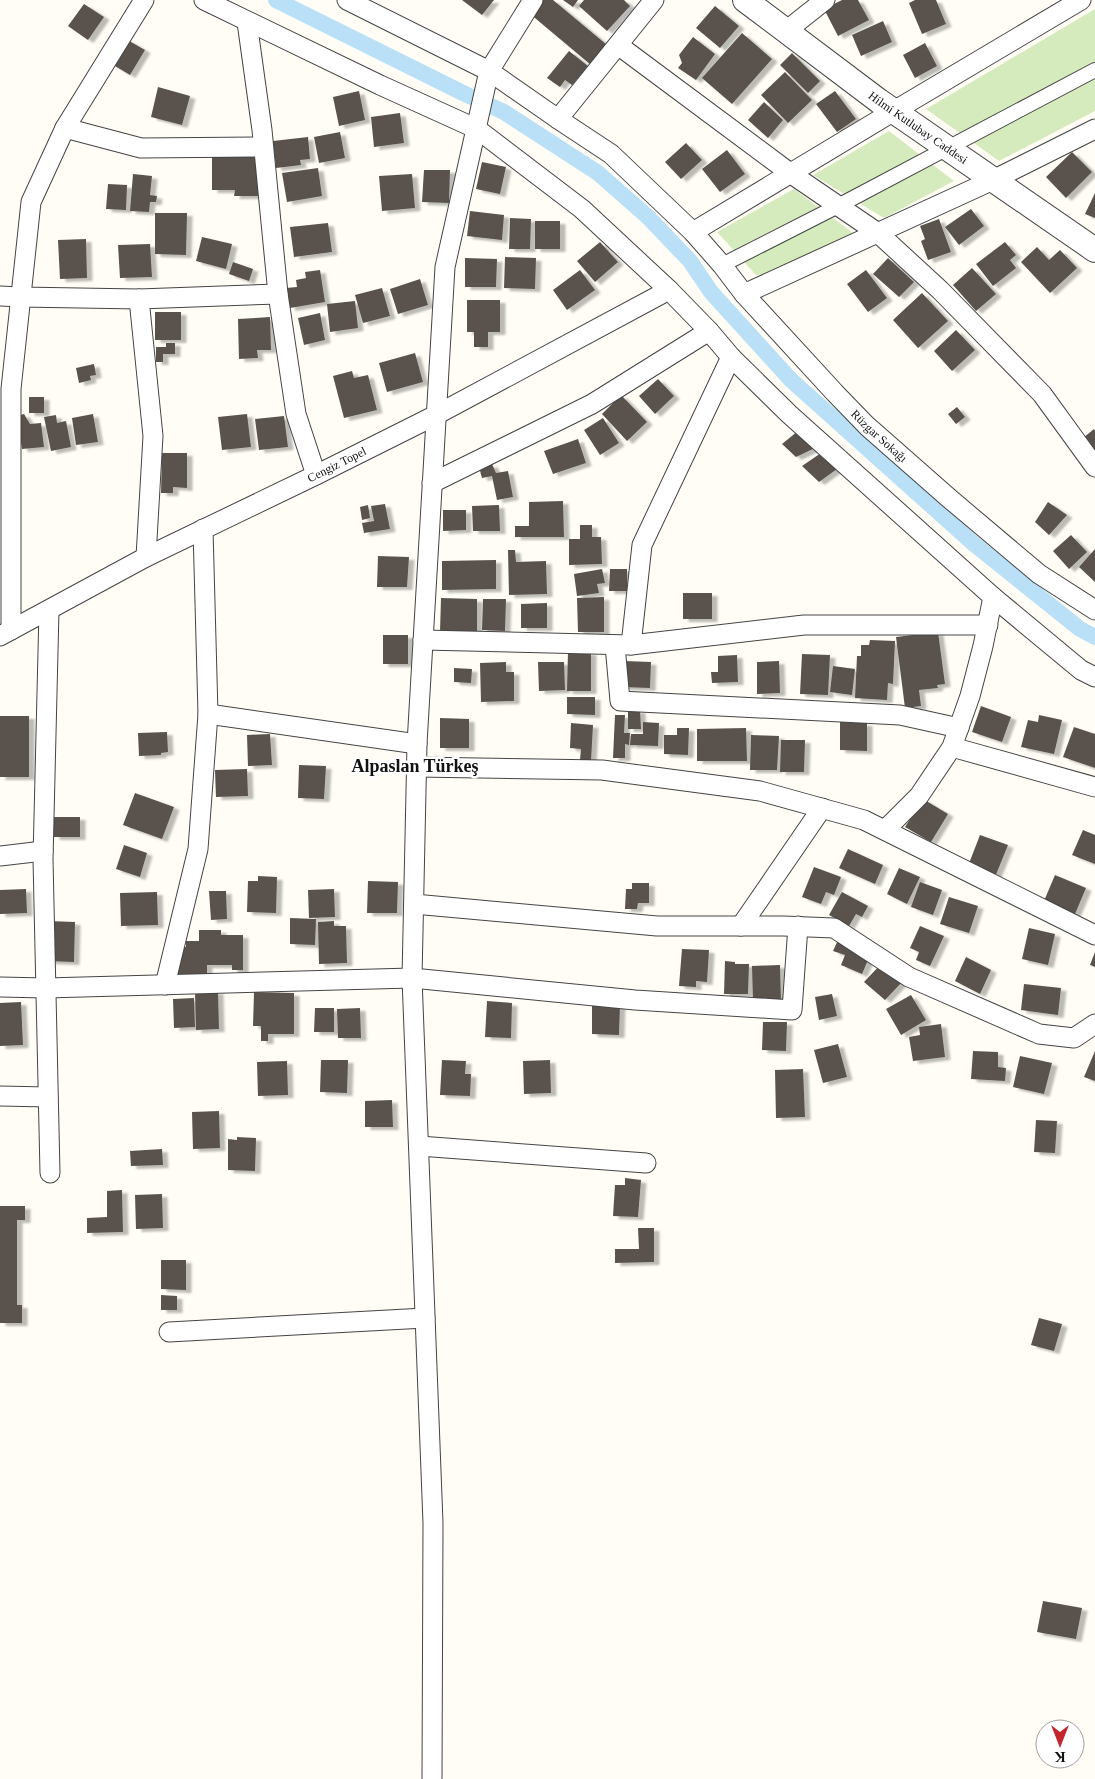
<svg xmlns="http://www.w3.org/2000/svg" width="1095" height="1779" viewBox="0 0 1095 1779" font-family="'Times New Roman',serif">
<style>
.green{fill:#d5ebbd}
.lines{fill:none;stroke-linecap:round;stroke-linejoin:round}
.canal{stroke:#b9e0f7;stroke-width:16}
.building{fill:#5a524d;filter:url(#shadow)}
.pedestrian-casing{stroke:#444;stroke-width:16}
.minor-casing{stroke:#444;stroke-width:21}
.tertiary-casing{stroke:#444;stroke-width:26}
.pedestrian{stroke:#fff;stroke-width:14}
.minor{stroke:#fff;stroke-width:19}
.tertiary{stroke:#fff;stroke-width:24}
.labels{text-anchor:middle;stroke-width:5;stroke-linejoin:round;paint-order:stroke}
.street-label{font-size:12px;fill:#111;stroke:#fff}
.district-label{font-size:18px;font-weight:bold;fill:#111;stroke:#fff}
</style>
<defs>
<filter id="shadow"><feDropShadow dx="5.5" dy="3" stdDeviation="1" flood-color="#0004"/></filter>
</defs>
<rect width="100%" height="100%" fill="#fffdf5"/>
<path class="green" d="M1095 9V111L999 161 926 109Z
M889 131 954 181 884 218 813 175Z
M794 189 853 233 779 273 756 275 717 232Z"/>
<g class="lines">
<path class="canal" d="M276 0 465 94 504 112 598 173 648 217 690 261 711 292 791 380 974 544 1080 629 1095 637"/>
</g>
<path class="building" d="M462 0H494L482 15Z
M540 0H553L607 45 591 65 529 13Z
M563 0H578L573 7Z
M584 0H624L630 6 607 31 579 6Z
M842 0H858L869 20 838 36 824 9Z
M915 0H936L946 24 922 34 909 3Z
M84 4 104 17 88 40 68 26Z
M715 6 739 26 720 48 696 28Z
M883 21 892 42 861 56 852 35Z
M742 33 772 59 732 104 702 78Z
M693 37 715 54 696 80 678 68 682 63 679 55Z
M124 38 145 50 130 75 110 63Z
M925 43 937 66 915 78 903 55Z
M569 51 588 66 572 85 565 80 560 87 547 78Z
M792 53 820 81 808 93 780 65Z
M785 72 812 100 788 123 761 95Z
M158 87 190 96 182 125 151 117Z
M359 91 365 120 339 126 333 97Z
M835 91 856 119 837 132 816 104Z
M764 102 783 120 768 138 748 120Z
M400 113 404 143 374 147 371 117Z
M340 132 345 158 319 163 314 137Z
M308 137 310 159 300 160 301 165 276 168 273 141Z
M686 143 702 160 681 179 665 162Z
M727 150 745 174 720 192 702 169Z
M1072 152 1092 172 1066 198 1046 177Z
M212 155H260L259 196H234L235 190H212Z
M482 162 506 167 500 194 476 189Z
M318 168 322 196 287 202 282 173Z
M424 170H450L449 203 422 202Z
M133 174 152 176 150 195 157 196 156 202H150L149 212 130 211Z
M412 174 415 208 382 211 379 176Z
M108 184 127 185 126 210 106 209Z
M1095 193V218L1085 214Z
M971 209 984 226 959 245 945 227Z
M470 211 504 215 502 240 467 236Z
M155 213H187L186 255 155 254Z
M510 218 531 219 530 249H509Z
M939 219 951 252 928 260 921 241 925 239 920 226Z
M535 221H560V249H535Z
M328 223 332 252 294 257 290 227Z
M202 237 232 244 226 269 196 261Z
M86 239 87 278 60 279 58 240Z
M600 242 618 262 595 282 577 261Z
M1005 242 1016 255 1010 260 1016 268 993 286 976 264Z
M150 244 152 277 120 278 118 245Z
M1037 247 1049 260 1060 250 1077 268 1050 293 1021 262Z
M505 257 536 258 535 289 504 288Z
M465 258 497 259 496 287H465Z
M888 258 914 282 899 297 873 274Z
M233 262 253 269 249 281 229 274Z
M972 268 996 294 976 311 953 285Z
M320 270 325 302 290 308 286 288 297 287 296 280 306 278 305 272Z
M580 270 595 290 567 310 553 290Z
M866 270 887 298 868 312 847 284Z
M420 279 428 305 398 314 390 289Z
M382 288 390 316 363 323 355 295Z
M922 293 948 321 918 348 893 320Z
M467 300H500V332H488V347H474V332H467Z
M355 301 358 328 330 332 327 304Z
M155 312H181V340H155Z
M320 313 325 340 304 345 298 318Z
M270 317 271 350H257L258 358 239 359 238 319Z
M956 330 975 350 952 371 934 351Z
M166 343H175V354H163V362H156V347H166Z
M415 353 423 382 387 392 379 363Z
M94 364 96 375 90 376 91 380 79 383 76 368Z
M352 371 354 378 368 375 377 410 344 418 333 376Z
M658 379 674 396 655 414 639 396Z
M621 395 647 422 627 441 602 414Z
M29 397H44V413H29Z
M957 407 965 417 956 424 948 414Z
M24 414 30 424 41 423 44 447 22 449 17 416Z
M93 414 98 442 76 445 72 418Z
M247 414 251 447 222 450 218 417Z
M56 415 57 423 66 421 71 447 51 451 44 417Z
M284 416 288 447 259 450 255 419Z
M603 418 619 443 600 455 584 430Z
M1094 429 1095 431V453L1083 438Z
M798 431 817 447 796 457 782 444Z
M578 439 586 463 553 474 544 451Z
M162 453H187V488L173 487V493H161Z
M821 453 837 469 819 482 802 466Z
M492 464 496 473 508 471 513 497 497 500 492 476 482 478 479 467Z
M563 501 564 537H515V526H529V502Z
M1048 502 1067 515 1049 535 1035 522Z
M385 504 390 529 364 533 362 523 374 521 371 506Z
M368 505 370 518 362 520 360 507Z
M499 505 500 531H473L472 506Z
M443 510H466V530L443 531Z
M580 525H592V537H601L602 564 569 565V539H580Z
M1071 535 1087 552 1069 569 1053 551Z
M1095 549V582L1079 567Z
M508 550H515L516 562 546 561 547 594 509 595Z
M378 556 409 557 407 587H377Z
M496 560V589L442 590V561Z
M602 569 605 583 597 584 599 593 577 596 574 574Z
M610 569H627V591H609Z
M683 593H712V619H683Z
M604 597V632H578L577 598Z
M441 598 477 599V633L440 632Z
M483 599H506L505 631 482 630Z
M547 603V628H521V604Z
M938 632 945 684 937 685 938 688 919 690 921 706 905 708 896 637Z
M383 635H408V664H383Z
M870 640 895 641 893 684 888 683 887 700 855 698 857 656H861V645H869Z
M568 651 591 652V691H567Z
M802 654 830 655 828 695 800 694Z
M737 655 738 682 712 683 711 672H718V656Z
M624 661 651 662 650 688 623 687Z
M779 661 780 693 757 694V662Z
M506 662V672H514V701L481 702 480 663Z
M538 662H564L565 690 539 691Z
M833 666 855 669 852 695 830 692Z
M454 668 472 669 471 683 454 682Z
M567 697H595V715L567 714Z
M981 706 1011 717 1002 742 972 732Z
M628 710H640L641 729H628Z
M615 715H625L624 733H630L629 745 625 744V758H613Z
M1039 715 1062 720 1054 754 1021 747 1028 720 1038 722Z
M0 716H29V777H0Z
M440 718 469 719V748H440Z
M643 722 659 723 658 746 630 745 631 734H643Z
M840 722 867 723V751L840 750Z
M571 723 593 725 591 761 580 760 581 749 570 748Z
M1074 727 1095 734V768L1063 757Z
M677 728H689L688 755 664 754V735H677Z
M746 728 747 761H697V729Z
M167 732 168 752 161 753V755L139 756 138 733Z
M270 734 272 765 248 766 247 735Z
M751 735 779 736 777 770H750Z
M781 740H805L804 772H780Z
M299 765 326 766 324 799 298 798Z
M247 769 248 796 216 797 215 770Z
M135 793 174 807 162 839 123 825Z
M923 799 948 814 931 842 905 827Z
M54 817H80V837H54Z
M1083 830 1095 835V864L1072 855Z
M980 835 1008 845 995 877 968 866Z
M124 845 147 853 140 877 116 869Z
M848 849 883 865 875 884 839 868Z
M814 867 841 877 834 895 826 892 821 904 802 897Z
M899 868 920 877 907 904 887 894Z
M1055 875 1086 888 1075 914 1044 901Z
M258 876 277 877 276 913 247 912 248 881H258Z
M368 881 398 882 397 913H367Z
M920 882 942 890 933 915 911 907Z
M632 883H649V903H638L637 909H625L626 889H632Z
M26 889 27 913 0 914V890Z
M334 889 335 917 309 918 308 890Z
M209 891H226L227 919 211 920Z
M157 892 158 925 121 926 120 893Z
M842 892 868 906 862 917 856 914 849 926 829 915Z
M949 897 978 906 969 933 940 924Z
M290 918 316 919 315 945 290 944Z
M48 921 75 922 74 962 47 961Z
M334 921V926H346L347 963 319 964 318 922Z
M920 926 944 936 930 966 916 960 919 952 910 948Z
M1029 928 1055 934 1048 965 1022 959Z
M199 930H221V935H243V970H232V965H207V975H176V947H186V941H199Z
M838 940 871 953 862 974 841 965 845 955 833 951Z
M682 949 709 950 707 982 696 981V987L679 986Z
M1095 952V967L1090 965Z
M966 957 991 970 980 994 955 981Z
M725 961 735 962V964H749L748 994H724Z
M882 963 902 982 885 1000 864 982Z
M780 965 781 1003 753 1004 752 966Z
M1024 984 1061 988 1058 1015 1021 1010Z
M218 991 219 1029 196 1030 195 992Z
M254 992 294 993V1034H268V1041H261V1026H253Z
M832 994 837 1016 819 1020 815 997Z
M911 995 926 1020 901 1035 886 1009Z
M194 998 195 1027 174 1028 173 999Z
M487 1001 512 1003 511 1038 485 1037Z
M21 1002 23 1045 0 1046V1003Z
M592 1003 620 1004 619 1035 592 1034Z
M315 1008H334V1032H314Z
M360 1008 361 1038H338L337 1009Z
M763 1022H787L786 1051 762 1050Z
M941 1024 945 1057 913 1061 909 1037 920 1035 919 1027Z
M838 1044 847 1077 823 1083 814 1050Z
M973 1051 998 1052V1067L1006 1068 1005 1081 971 1079Z
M1095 1051V1081L1084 1077Z
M1020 1056 1052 1063 1044 1094 1013 1087Z
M321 1060H348L347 1093 320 1092Z
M442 1060 466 1061 465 1074H471L470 1096 440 1095Z
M550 1060 551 1093 524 1094 523 1061Z
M287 1061 288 1095 258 1096 257 1062Z
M803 1069 805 1117 776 1118 775 1070Z
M392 1100 393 1127H365V1101Z
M219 1111 220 1148 193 1149 192 1112Z
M1036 1120 1057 1121 1055 1153 1034 1152Z
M237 1137 256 1138 255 1171 228 1170V1139L237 1140Z
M162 1149 163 1165 131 1166 130 1151Z
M625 1178 641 1180 638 1217 613 1216 615 1185H625Z
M122 1190 123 1232 87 1233V1218L107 1217V1191Z
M162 1194 163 1228 136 1229 135 1195Z
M0 1206H25V1220H17V1305H22V1323H0Z
M638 1228H654V1262L615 1263V1249H639Z
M161 1260H186V1290L161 1289Z
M161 1295 177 1296V1310H161Z
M1039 1318 1062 1324 1054 1351 1031 1345Z
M1043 1601 1082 1608 1076 1639 1037 1632Z"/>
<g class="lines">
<g class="pedestrian-casing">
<path id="pedestrian" d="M722 265 838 206 1095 70"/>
</g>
<g class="minor-casing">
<g id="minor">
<path d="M204 0 380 85 477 129 582 209 669 290 709 331 731 357 789 414 993 597 983 646 970 696 952 747 919 796 885 830"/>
<path id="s1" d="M347 0 489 71 558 119 611 154 693 232 722 265 744 294 835 393 867 426 950 499 1039 574 1095 610"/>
<path d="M247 22 262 130 278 294 296 414 316 475"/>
<path d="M786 31 825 0"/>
<path d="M618 45 790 173 878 233 940 290 1042 394 1095 467"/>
<path d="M558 119 654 0"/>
<path d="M65 128 141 148 263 147"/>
<path d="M693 232 894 111 1081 0"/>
<path d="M744 294 993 180 1095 129"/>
<path d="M0 296 20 297 139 299 278 294"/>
<path d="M139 299 153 436 146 557"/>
<path d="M432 483 592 404 709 331"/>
<path d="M993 597 1081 670 1095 677"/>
<path d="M49 610 43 859 50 1173"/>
<path d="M11 630V389L31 202 65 128 144 0"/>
<path id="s2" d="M0 636 146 557 316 475 436 415 669 290"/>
<path d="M423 640 631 645 804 625H988"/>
<path d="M615 645 620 701 900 715 959 728"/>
<path d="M631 645 642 545 731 357"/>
<path d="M208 714 417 744"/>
<path d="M952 747 1095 787"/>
<path d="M417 767 602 770 760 791 864 820 1095 935"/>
<path d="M0 856 43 851"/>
<path d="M414 904 657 926H783L834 928 909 977 1039 1034 1074 1038 1095 1024"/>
<path d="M741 926 822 808"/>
<path d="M165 985 198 849 208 714 203 529"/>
<path d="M0 987 46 988 412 978 635 1000 792 1010 798 926"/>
<path d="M0 1096 48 1097"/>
<path d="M419 1146 646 1163"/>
<path d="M169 1332 425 1318"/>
<path d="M432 1779 433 1523 412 978 417 744 445 267 489 71 533 0"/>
</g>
</g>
<g class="tertiary-casing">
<g id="tertiary">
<path id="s3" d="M745 0 879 101 1095 250"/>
</g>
</g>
<use href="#pedestrian" class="pedestrian"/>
<use href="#minor" class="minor"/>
<use href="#tertiary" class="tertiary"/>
</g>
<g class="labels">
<g class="street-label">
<text dy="4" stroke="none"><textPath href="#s3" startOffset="215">Hilmi Kutlubay Caddesi</textPath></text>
<text dy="4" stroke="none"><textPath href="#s1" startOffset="696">Rüzgar Sokağı</textPath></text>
<text dy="4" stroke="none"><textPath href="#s2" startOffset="378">Cengiz Topel</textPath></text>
</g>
<g class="district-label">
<text x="415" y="772">Alpaslan Türkeş</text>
</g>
</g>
<g transform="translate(1060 1744) rotate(180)"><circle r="24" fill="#ffffff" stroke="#a0a0a0"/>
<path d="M0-4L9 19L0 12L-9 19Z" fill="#c4262e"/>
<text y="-8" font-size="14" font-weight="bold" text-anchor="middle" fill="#111111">K</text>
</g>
</svg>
